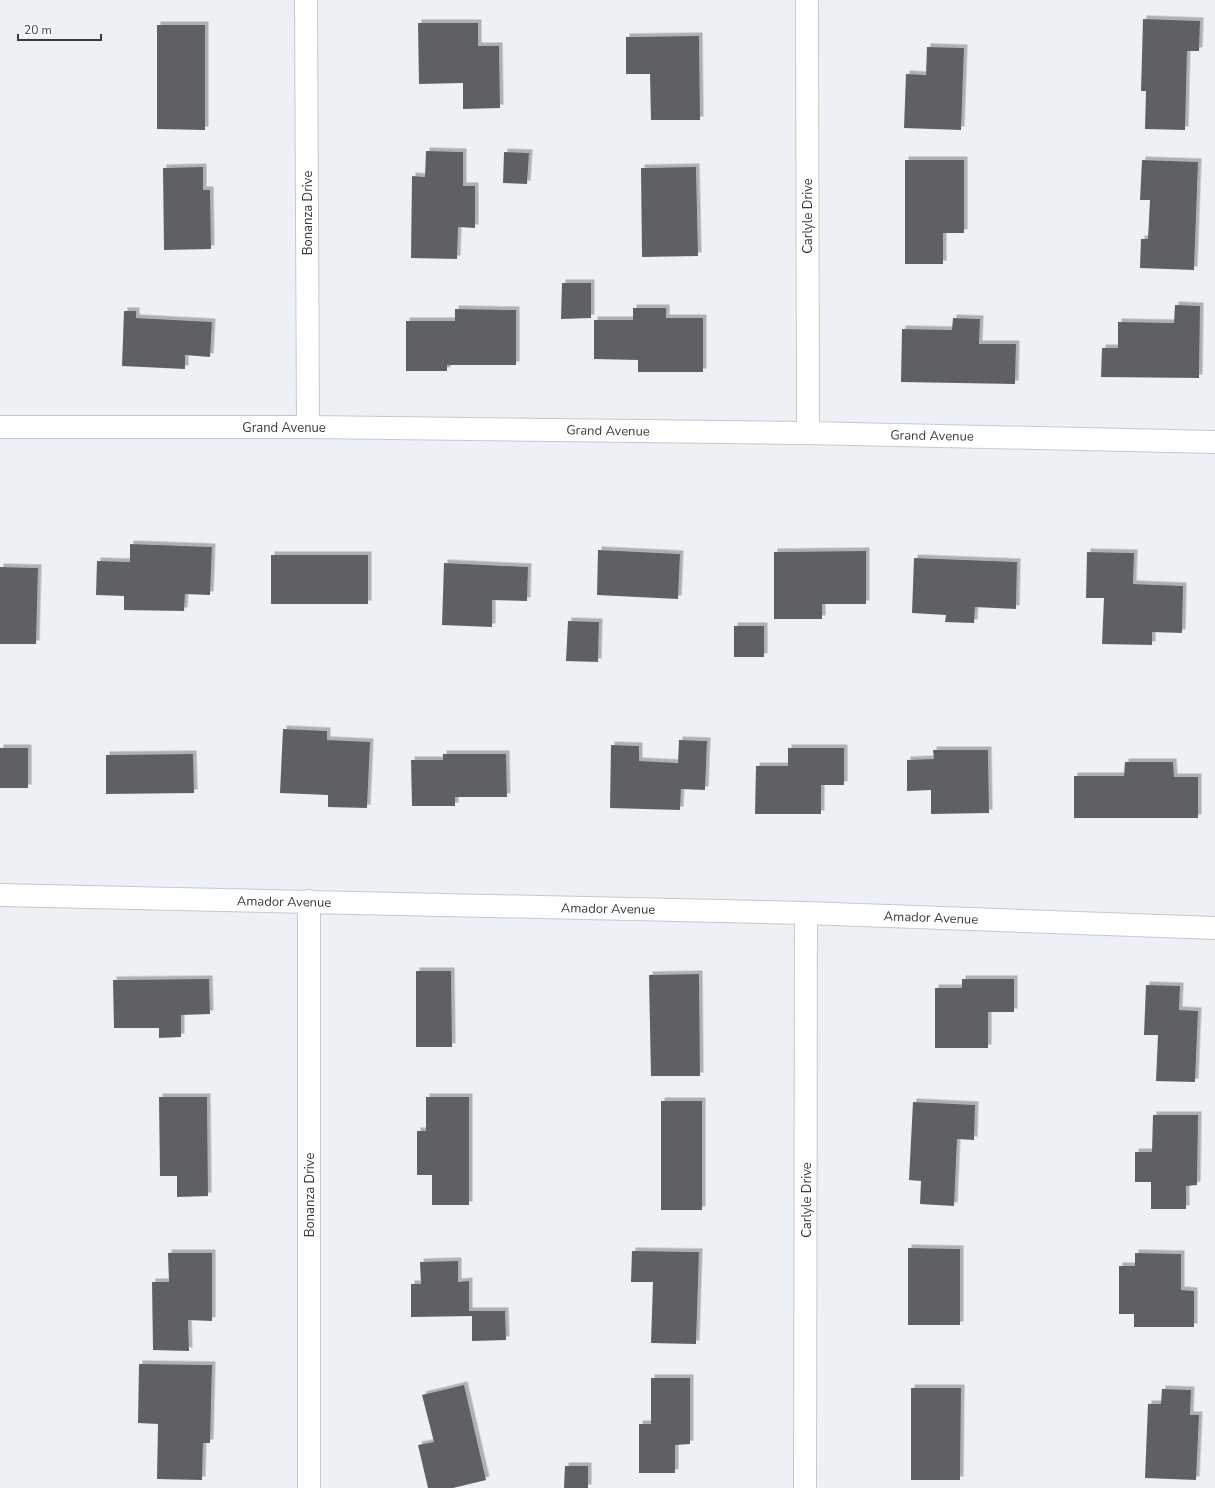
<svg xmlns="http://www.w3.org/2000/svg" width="1215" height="1488" viewBox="0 0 1215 1488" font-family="'Nunito Sans',sans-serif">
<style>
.building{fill:#5e6165;filter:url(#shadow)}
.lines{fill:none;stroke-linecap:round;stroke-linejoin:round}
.minor-casing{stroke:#c5c9ce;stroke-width:24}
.minor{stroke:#fff;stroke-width:22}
.labels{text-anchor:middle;stroke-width:4;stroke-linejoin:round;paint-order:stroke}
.street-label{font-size:13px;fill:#383a3c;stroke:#fff}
</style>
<defs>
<filter id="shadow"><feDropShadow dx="3.5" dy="-3.5" stdDeviation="0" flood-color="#0004"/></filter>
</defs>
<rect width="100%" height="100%" fill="#edf1f5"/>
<path class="building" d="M1143 19 1200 21 1199 51H1187L1185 130 1145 129 1146 91H1141Z
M418 23H478V46H499L500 108 463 109V83L419 84Z
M157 25H205V130L157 129Z
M699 36 700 120H651L650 74H626V37Z
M927 47 964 48 961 130 904 128 906 74 926 75Z
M426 151 463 152V186H475V228L458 227 457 259 411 258 412 176 425 177Z
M504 152 529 153 527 184 503 183Z
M905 160H964V233H943V264H905Z
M1142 160 1198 162 1194 270 1140 268 1141 239H1148L1150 200H1140Z
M203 167V190H210L211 249 164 250 163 168Z
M696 167 698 256 642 257 641 168Z
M562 283H591V318L561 319Z
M1175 305 1200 306 1199 378 1101 377 1102 348H1118V322L1174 323Z
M633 308H666V318H703V372H638V360L594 359V320H633Z
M455 309 516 310V365H447V371H406V321H455Z
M124 311H136V318L212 322 210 357 185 355V369L122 366Z
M953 318 980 319 979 344H1016L1015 384 901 382 902 329 952 330Z
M130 544 212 547 210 595 185 594 184 611 124 610V596L96 595 97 561 130 562Z
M598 550 680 554 678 599 597 595Z
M866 551V604H822V619H774V552Z
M1087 552 1134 553 1133 584 1183 586 1182 633 1152 632V645L1102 644 1104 598H1086Z
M271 555H368V604H271Z
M914 558 1017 562 1016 609 975 607 974 623 945 622 946 615 912 613Z
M444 563 528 567 527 601 492 600V627L442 625Z
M0 567 38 568 36 644H0Z
M568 621 599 622 598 662 566 661Z
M734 626H764V657H734Z
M283 729 327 731V740L370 742 367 808 328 807V795L280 793Z
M679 740 707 741 705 790 681 789 680 810 610 808 611 745 639 746V761L678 763Z
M0 748H28V788H0Z
M788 748H844V785H821V814H755L756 766H788Z
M933 750H988L989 813 931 814V790L907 791V760L934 759Z
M193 754 194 793 106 794V755Z
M443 754H506L507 797H455V806H412L411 760H443Z
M1125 762H1173L1174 777H1198V818H1074V776H1124Z
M416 971H451L452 1047H416Z
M699 974 700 1076H651L649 975Z
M209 979 210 1014 181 1015V1037L159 1038V1028H114L113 980Z
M962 979H1014V1012H988V1048H935V988H962Z
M1146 985 1180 986 1179 1010 1198 1011 1195 1082 1156 1081 1158 1035H1144Z
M159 1097H207L208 1196 177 1197V1176H160Z
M426 1097H469V1205H432V1175H417V1131H426Z
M661 1101H702V1210H661Z
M913 1102 975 1105 974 1140 957 1139 954 1206 920 1204 921 1181 909 1180Z
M1153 1115H1198L1197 1185 1186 1186V1209H1151V1182H1135V1152H1152Z
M908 1248 960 1249V1325H908Z
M632 1251 699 1252 696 1344 651 1343 653 1282H631Z
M168 1253H212V1321L188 1320 189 1351 153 1350 152 1282H169Z
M1135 1253 1181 1254V1290L1194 1291V1327H1134V1314H1119V1266H1135Z
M458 1261V1282L469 1281V1311H505L506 1340 472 1341V1316L411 1317V1284H421L420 1262Z
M139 1364 212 1365 210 1443H203L202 1480 157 1479 158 1424 138 1423Z
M651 1378H690V1444L675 1445V1473H639V1424H651Z
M464 1385 486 1480 453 1488H428L418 1445 434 1442 422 1395Z
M911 1388H961L960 1480H911Z
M1162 1389 1191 1390 1190 1415H1199L1196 1480 1145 1478 1148 1404H1161Z
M565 1466H588V1488H564Z"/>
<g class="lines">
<g class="minor-casing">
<path id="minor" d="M306 0 308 427
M807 0 808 433
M0 427H308L808 433 1215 442
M0 895 806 913 1215 928
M309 1488V901
M805 1488 806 913"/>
</g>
<use href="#minor" class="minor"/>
</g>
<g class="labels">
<g class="street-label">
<text transform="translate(307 213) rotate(-90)" y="5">Bonanza Drive</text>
<text transform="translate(807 216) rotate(-90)" y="5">Carlyle Drive</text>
<text x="284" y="432">Grand Avenue</text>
<text transform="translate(608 430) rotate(1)" y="5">Grand Avenue</text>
<text transform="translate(932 435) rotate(1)" y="5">Grand Avenue</text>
<text transform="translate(284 901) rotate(1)" y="5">Amador Avenue</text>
<text transform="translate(608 908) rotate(1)" y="5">Amador Avenue</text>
<text transform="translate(931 917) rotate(2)" y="5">Amador Avenue</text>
<text transform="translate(309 1195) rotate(-90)" y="5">Bonanza Drive</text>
<text transform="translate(806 1200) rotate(-90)" y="5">Carlyle Drive</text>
</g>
</g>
<path d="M18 34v6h83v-6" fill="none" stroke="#383a3c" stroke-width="2"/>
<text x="24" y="34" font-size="12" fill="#383a3c" stroke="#ffffff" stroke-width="3" paint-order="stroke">20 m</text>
</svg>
